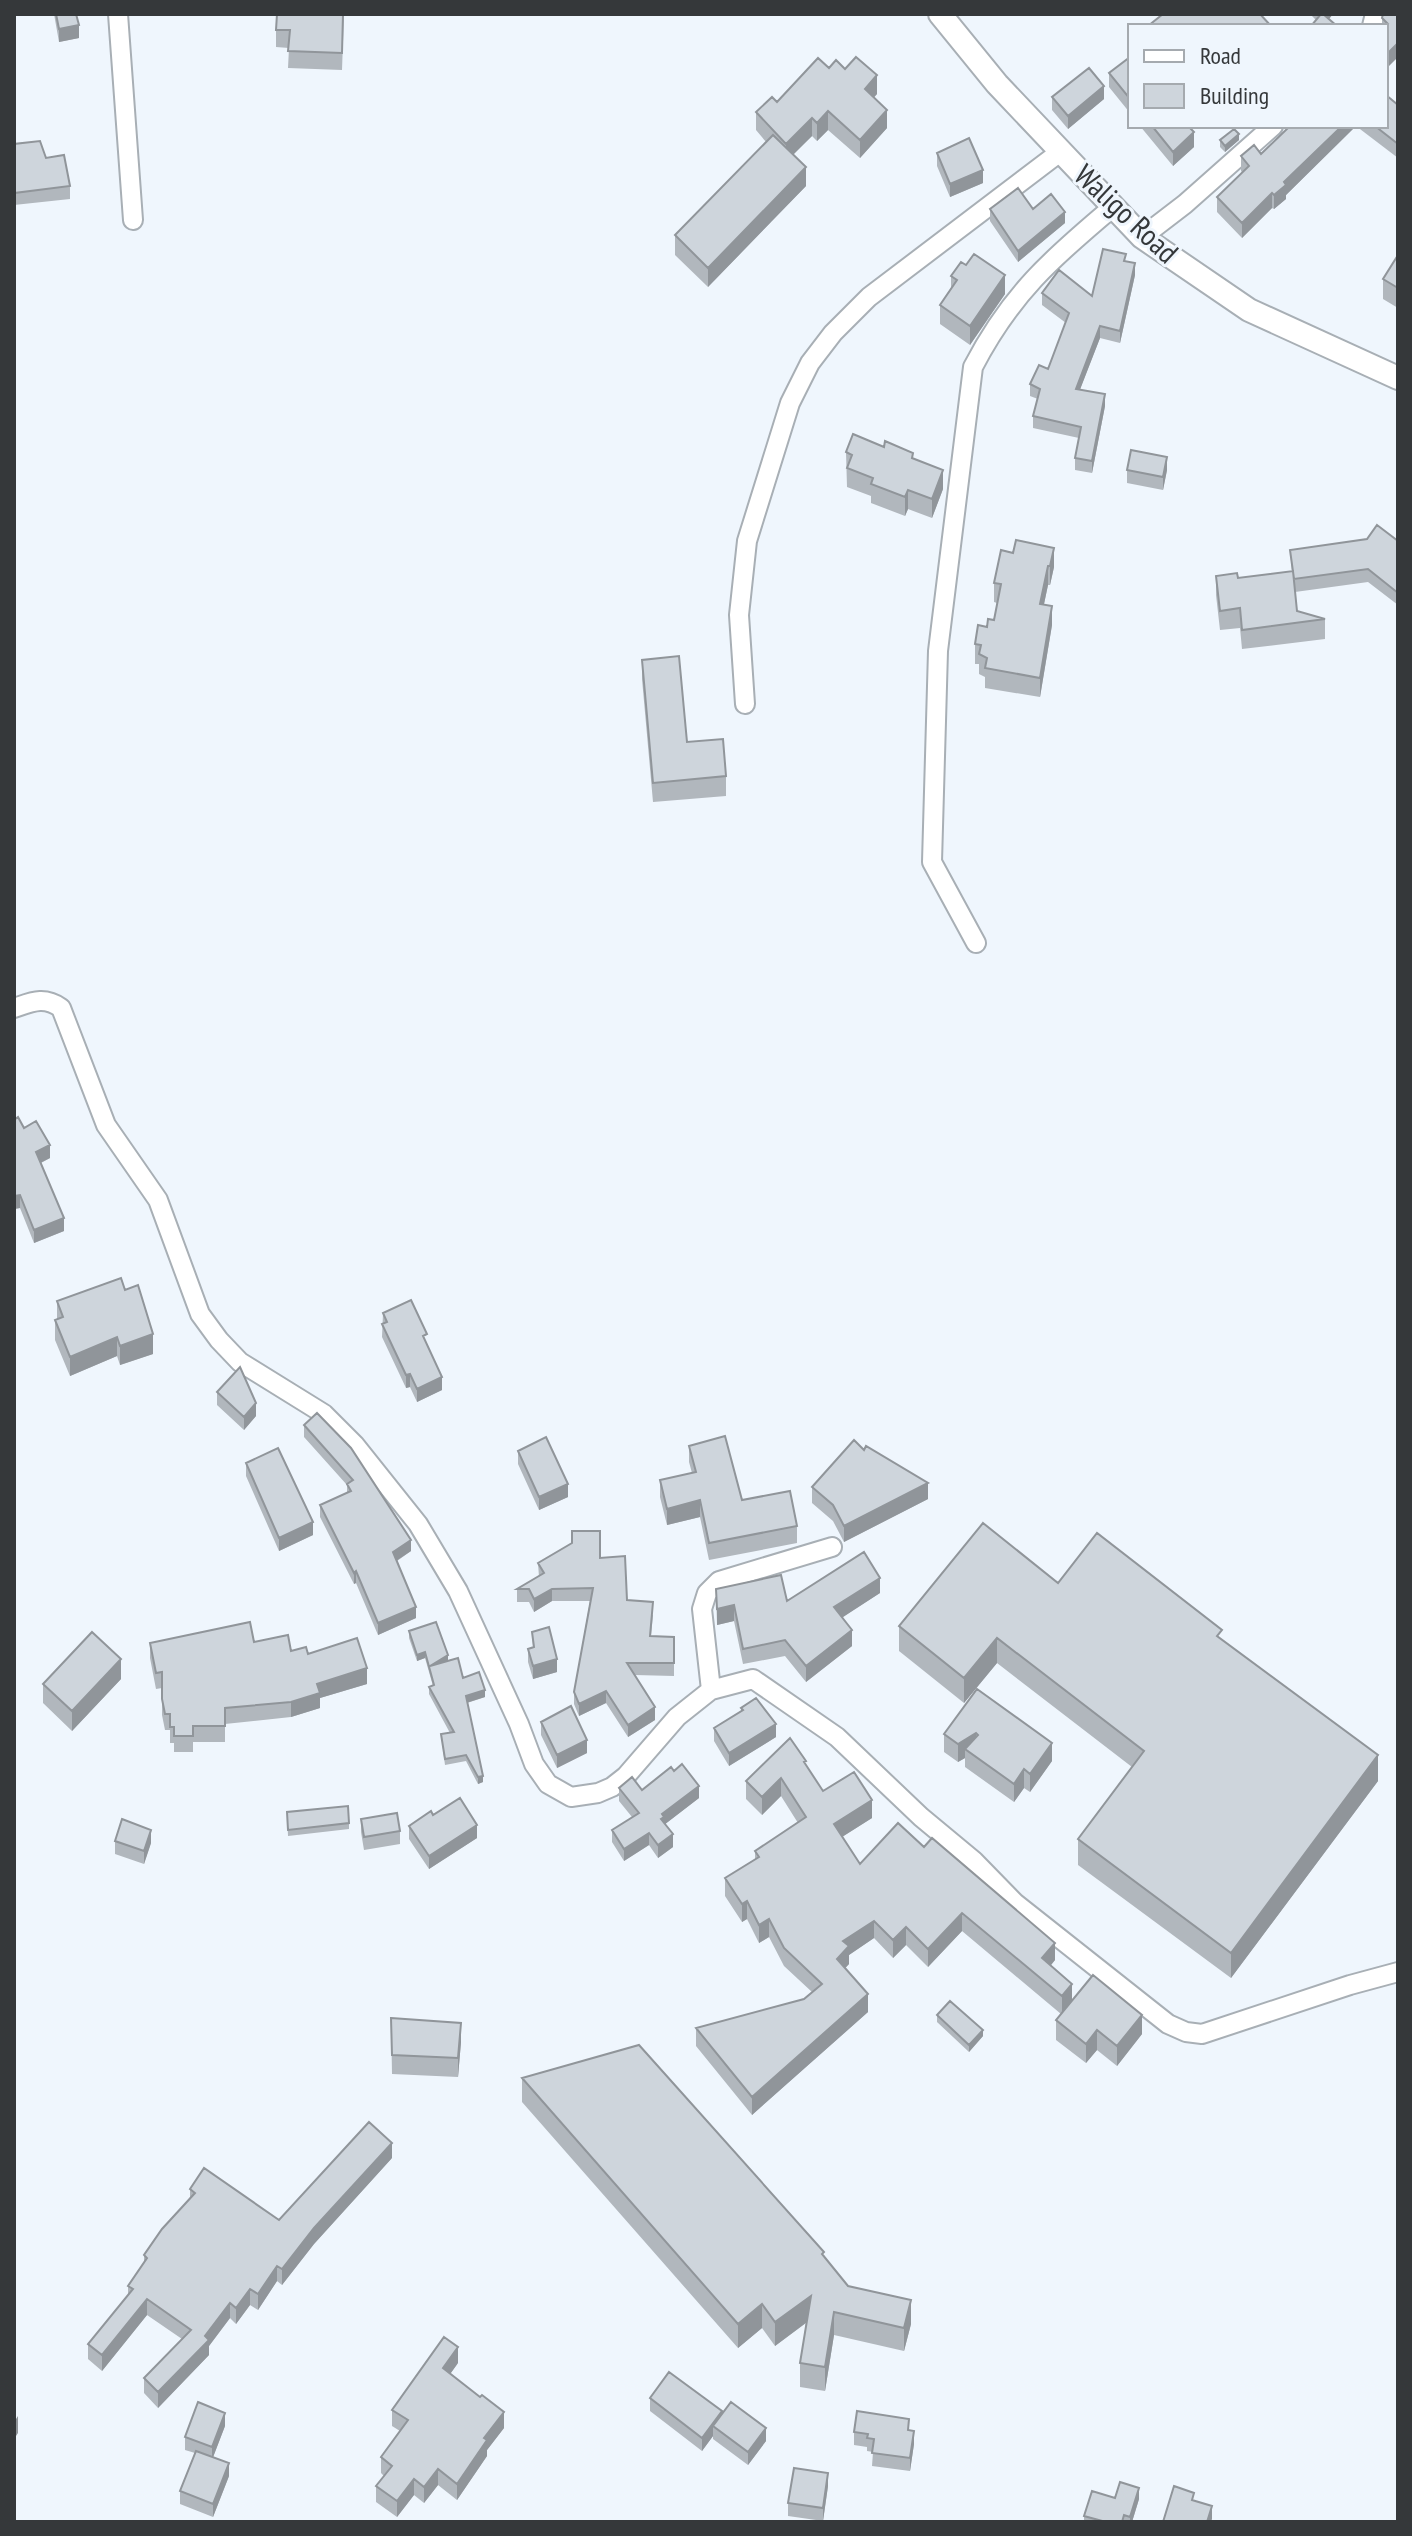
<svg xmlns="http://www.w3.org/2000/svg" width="1412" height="2536" viewBox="0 0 1412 2536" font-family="'PT Sans Narrow',sans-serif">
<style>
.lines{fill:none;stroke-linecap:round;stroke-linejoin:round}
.minor-casing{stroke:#a8afb5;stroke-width:22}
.tertiary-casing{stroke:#a8afb5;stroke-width:26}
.minor{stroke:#fff;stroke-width:18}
.tertiary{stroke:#fff;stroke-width:22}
.wall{fill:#b1b7bd}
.shaded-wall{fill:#90959a}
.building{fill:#ced5dc;stroke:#90959a;stroke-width:2}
.labels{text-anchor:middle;stroke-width:6;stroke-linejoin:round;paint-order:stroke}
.street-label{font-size:30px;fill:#35383a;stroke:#eff6fd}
</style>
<rect width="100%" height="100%" fill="#eff6fd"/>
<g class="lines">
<g class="minor-casing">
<path id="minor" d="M118 14 133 220
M1372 26 1375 14
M1142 237 1185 204 1273 126
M745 704 739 615 747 541 790 403 810 363 833 333 869 297 1060 152
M976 943 932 862 938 651 973 367C1011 294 1051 259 1113 207
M14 1008C32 1002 44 996 61 1008L106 1125 158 1200 200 1314 219 1340 240 1362 324 1414 355 1445 418 1524 458 1591 519 1724 534 1764 548 1784 571 1797 598 1793 612 1787 626 1776 677 1717 711 1690 753 1679 837 1737 921 1817 974 1861 1015 1903 1168 2024 1186 2032 1202 2034 1350 1985 1398 1972
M711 1690 702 1609 707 1593 719 1581 832 1547"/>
</g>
<g class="tertiary-casing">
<path id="tertiary" d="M940 14 997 84 1142 237 1249 310 1398 378"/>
</g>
<use href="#minor" class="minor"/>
<use href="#tertiary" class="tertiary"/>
</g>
<path class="wall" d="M54 14H76L79 38 59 42Z
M344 14 342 70 288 68 289 48 276 47V30Z
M1310 14H1333L1329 19 1316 20Z
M1398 14 1386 26H1382V18Z
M1130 57V113L1109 87V73Z
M829 68 877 94 873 97 887 128 860 158 828 130 817 141 812 136 793 154 806 186 708 287 675 255V235L766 142 756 130V112L777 102Z
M1052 97 1104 99 1068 129 1052 110Z
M1398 105V158L1356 126H1386Z
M1140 126H1189L1194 147 1173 166Z
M1286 126H1356L1286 195V199L1274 209 1272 208 1242 238 1217 212V197L1242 172 1241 171V156L1261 154 1288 128Z
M1220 140H1239L1225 152 1220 147Z
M14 144 46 158 70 186V199L14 205Z
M937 153 983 183 950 197 937 166Z
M990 209H1033L1065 223 1018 262 990 221Z
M1398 255V308L1383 299V279Z
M1126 261 1135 275 1120 343 1100 338 1080 389 1105 406 1092 473 1075 470V458L1079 438 1033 428V416L1038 399 1030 396V384L1048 369 1066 323 1042 305V293L1092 296Z
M951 276 1005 294 970 345 940 324V305L951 288Z
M846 452 913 458 943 489 932 518 908 509 905 516 871 503V496L847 487Z
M1127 470H1167L1163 490 1127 483Z
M1398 541V605L1368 582 1295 592 1297 611 1325 619V639L1242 649 1240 628 1220 630 1216 595V576L1238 578 1292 572 1290 550Z
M1001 550 1054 567 1050 585H1048L1044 604 1052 625 1040 697 985 688V677L979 674V664H975V644L987 627 994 620 997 603 994 602V583Z
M642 660 687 742 726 776V796L653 802 642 679Z
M24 1128 50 1158 41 1163 64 1231 34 1243 20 1208 14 1209Z
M125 1290 153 1354 120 1365 117 1356 70 1376 55 1340V1320L57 1319V1301Z
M383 1313 427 1345 442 1390 417 1402 410 1387 406 1388 382 1337Z
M217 1392 256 1416 244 1430 217 1405Z
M317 1413 411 1551 397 1561 416 1618 378 1635 356 1583 354 1584 320 1517V1505L347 1493V1485L304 1437V1425Z
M689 1446 742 1500 797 1526V1543L709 1560 700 1517 667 1525 660 1497V1480L692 1473 689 1462Z
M864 1450 928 1499 844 1542 833 1521 812 1503V1487Z
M518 1451 568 1497 539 1510 518 1464Z
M246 1463 313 1535 279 1551 246 1476Z
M600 1558 627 1600 653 1615 651 1636 674 1637V1676L635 1675 655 1720 628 1737 606 1703 579 1716 574 1704V1692L590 1601H552L534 1612 529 1602H517V1589L539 1577 538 1563Z
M1058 1583 1222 1640 1378 1781 1231 1978 1078 1865V1839L1132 1767 997 1663 964 1703 899 1651V1626Z
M716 1589 787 1601 880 1593 842 1617 852 1646 806 1682 785 1656 743 1664 734 1621 717 1625Z
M409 1631 448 1661 463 1678 485 1697 467 1703 483 1782 478 1784 466 1761 445 1765 441 1734 450 1733 429 1694V1687L433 1686 425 1658 417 1661 409 1638Z
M532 1632 557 1672 533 1679 528 1662V1649L533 1648Z
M254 1642 308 1654 367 1684 320 1698V1708L291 1717 225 1724V1742H193V1752H174V1743H170V1730H165L162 1715V1688L156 1689 150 1658V1643Z
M121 1679 72 1731 43 1703V1684Z
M977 1689 1052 1761 1030 1792 1024 1788 1014 1802 965 1767V1758L958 1762 944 1752V1734Z
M741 1708 776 1737 729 1766 714 1741V1728L741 1711Z
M541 1722 587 1753 557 1768 541 1735Z
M806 1766 823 1791 872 1818 842 1837 860 1864 924 1847 1055 1960 1051 1965 1072 2001 1142 2034 1117 2066 1097 2050 1086 2063 1056 2040V2020L1061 2014 962 1931 928 1967 906 1945 893 1958 874 1938 849 1955V1964L845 1968 868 2012 752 2115 696 2046V2028L804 1999 812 1992 784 1966 769 1937 759 1943 747 1919 742 1922 725 1896V1878L755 1859V1851L798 1823 781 1796 762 1815 746 1799V1781Z
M619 1788 642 1790 699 1798 665 1824 673 1847 658 1858 649 1845 624 1861 612 1842V1830L632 1817 619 1801Z
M287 1812 349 1823V1829L288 1836Z
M433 1815 477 1838 429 1869 409 1839V1826Z
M361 1819 400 1831V1844L364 1850 361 1832Z
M115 1841 151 1843 144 1864 115 1854Z
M937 2015 983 2036 969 2052 937 2022Z
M391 2018 461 2042 458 2077 392 2074Z
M522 2078 824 2256 848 2286 911 2324 904 2351 834 2335 825 2391 800 2387V2363L806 2323 775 2346 762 2328 738 2348 522 2102Z
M392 2158 314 2244 282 2285 277 2281 258 2310 250 2305 236 2324 230 2318 209 2346V2355L158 2408 144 2393V2378L182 2339 147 2315 102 2371 88 2359V2344L128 2295V2286L144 2262V2255L190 2199V2189L279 2220Z
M458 2363 450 2374 504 2428 487 2450V2456L457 2500 438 2485 424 2503 414 2495 397 2517 376 2502V2486L384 2476 381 2473V2457L400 2431 392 2426V2410Z
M650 2398 722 2414 766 2441 748 2465 713 2439V2436L702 2451 650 2411Z
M225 2426 213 2457 229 2476 213 2517 180 2504V2491L195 2453 185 2450V2437Z
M909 2430 914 2444 910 2471 872 2466 873 2452 867 2451V2447L854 2445V2432Z
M828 2486 823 2521 788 2516V2503Z
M1115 2498 1139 2499 1132 2522H1084V2516Z"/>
<path class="shaded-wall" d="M1323 14H1333L1323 26Z
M79 25V38L59 42V29Z
M1398 43V57L1386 69V55Z
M877 75V94L865 108V89Z
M1104 86V99L1068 129V116Z
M887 110V128L860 158V140Z
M828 111V130L817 141V123Z
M812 118V136L786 162V144Z
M1342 126H1356L1286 195V199L1274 209V195L1284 182Z
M1194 132V147L1173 166V152Z
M1239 134V140L1225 152V146Z
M806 167V186L708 287V268Z
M983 170V183L950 197V184Z
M1272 193V208L1242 238V223Z
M1065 212V223L1018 262V251Z
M1135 263V275L1120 343V331Z
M1005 275V294L970 345V326Z
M1100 326V338L1076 400V389Z
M1105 394V406L1092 473V461Z
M1167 457V470L1163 490V477Z
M943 470V489L932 518V499Z
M908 490V509L905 516V497Z
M1054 548V567L1050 585V566Z
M1048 566V585L1040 623V604Z
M1052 606V625L1040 697V678Z
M50 1145V1158L36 1165V1152Z
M20 1195V1208L14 1209V1196Z
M64 1218V1231L34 1243V1230Z
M153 1334V1354L120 1365V1346Z
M117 1337V1356L70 1376V1357Z
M410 1374V1387L406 1388V1375Z
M442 1377V1390L417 1402V1389Z
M256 1403V1416L244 1430V1417Z
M928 1483V1499L844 1542V1526Z
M568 1484V1497L539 1510V1497Z
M700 1500V1517L667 1525V1509Z
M313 1522V1535L279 1551V1538Z
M411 1540V1551L393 1563V1552Z
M356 1571V1583L354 1584V1573Z
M880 1578V1593L834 1623V1607Z
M552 1589V1601L534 1612V1599Z
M734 1605V1621L717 1625V1609Z
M416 1607V1618L378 1635V1623Z
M852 1630V1646L806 1682V1666Z
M997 1638V1663L964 1703V1678Z
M425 1652V1658L417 1661V1655Z
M448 1655V1662L430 1666Z
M121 1659V1679L72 1731V1711Z
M557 1659V1672L533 1679V1666Z
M367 1668V1684L320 1698V1708L291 1717V1702L317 1684Z
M485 1690V1697L466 1703V1696Z
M606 1691V1703L579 1716V1704Z
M655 1707V1720L628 1737V1725Z
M776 1724V1737L729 1766V1753Z
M976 1733V1751L965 1749V1758L958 1762V1744Z
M587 1740V1753L557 1768V1755Z
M1052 1743V1761L1030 1792V1774Z
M1378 1755V1781L1231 1978V1953Z
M1024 1769V1788L1014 1802V1784Z
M483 1776V1782L478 1784V1777Z
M781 1778V1796L762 1815V1797Z
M699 1786V1798L664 1825 661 1831 662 1814Z
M872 1800V1818L834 1842V1824Z
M477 1825V1838L429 1869V1856Z
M151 1830V1843L144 1864V1851Z
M649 1833V1845L624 1861V1849Z
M673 1834V1847L658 1858V1845Z
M747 1901V1919L742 1922V1904Z
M962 1913V1931L928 1967V1949Z
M769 1919V1937L759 1943V1925Z
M874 1921V1938L849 1955V1964L837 1977V1959L843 1941Z
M906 1927V1945L893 1958V1940Z
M1055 1943V1960L1042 1976V1958Z
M1072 1984V2002L1062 2014V1996Z
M868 1994V2012L752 2115V2097Z
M1142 2015V2034L1117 2066V2046Z
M461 2023V2042L458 2077V2058Z
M983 2030V2036L969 2052V2045Z
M1097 2030V2050L1086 2063V2044Z
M392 2143V2158L314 2244 282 2285V2269L314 2228Z
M277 2266V2281L258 2310V2294Z
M250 2289V2305L236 2324V2308Z
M811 2296V2319L775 2346V2322Z
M147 2299V2315L102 2371V2355Z
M911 2300V2324L904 2351V2328Z
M230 2303V2318L209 2346V2355L158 2408V2392L205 2336Z
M762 2304V2328L738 2348V2324Z
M834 2312V2335L825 2391V2367Z
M458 2347V2363L443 2384V2368Z
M722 2411V2424L713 2426V2436L702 2451V2438Z
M504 2412V2428L487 2450V2456L457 2500V2484L484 2438Z
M225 2413V2426L212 2460V2447Z
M18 2416V2433L14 2439V2422Z
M766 2428V2441L748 2465V2452Z
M914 2431V2444L910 2471V2458Z
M229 2463V2476L213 2517V2504Z
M438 2469V2485L424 2503V2487Z
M828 2473V2486L823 2521V2508Z
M414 2479V2495L397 2517V2501Z
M1139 2488V2499L1132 2522H1130V2517Z
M1212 2506V2519L1211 2522H1207Z"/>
<path class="building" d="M56 14H76L79 25 59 29Z
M277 14H343L342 53 288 51 290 30H276Z
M1163 14H1260L1271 26H1148Z
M1321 14H1323L1337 26H1311Z
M1383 14H1398V43L1386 55V27L1388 24 1382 18Z
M856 57 877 75 865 89 887 110 860 140 828 111 817 123 812 118 786 144 756 112 772 97 777 102 818 58 829 68 836 60 845 69Z
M1130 57V99L1109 73Z
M1089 68 1104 86 1068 116 1052 97Z
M1386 95 1398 105V144L1375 126H1386Z
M1152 126H1188L1194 132 1173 152Z
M1290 126H1342L1284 182 1286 185 1274 195 1272 193 1242 223 1217 197 1249 166 1241 156 1254 145 1261 154Z
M1234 129 1239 134 1225 146 1220 140Z
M773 135 806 167 708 268 675 235Z
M969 138 983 170 950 184 937 153Z
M40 141 46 158 64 155 70 186 14 193V144Z
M1018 188 1033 209 1051 194 1065 212 1018 251 990 209Z
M1103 249 1126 254 1124 261 1135 263 1120 331 1100 326 1076 389 1105 394 1092 461 1075 458 1081 427 1033 416 1040 389 1030 384 1039 365 1048 369 1069 313 1042 293 1059 270 1092 296Z
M974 254 1005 275 970 326 940 305 957 280 951 276 961 262 966 265Z
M1398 255V288L1383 279Z
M853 434 884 447 885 441 913 453 912 458 943 470 932 499 908 490 905 497 871 484 873 478 847 468 852 455 846 452Z
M1131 450 1167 457 1163 477 1127 470Z
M1377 525 1398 541V593L1368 569 1294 579 1290 550 1367 539Z
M1016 540 1054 548 1050 566H1048L1040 604 1052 606 1040 678 985 668 987 658 979 654 981 645 975 644 978 625 987 627 988 619 994 620 1001 584 994 583 1001 550 1013 553Z
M1293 571 1297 611 1325 619 1242 630 1240 608 1220 611 1216 576 1237 573 1238 578Z
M679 656 687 742 723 739 726 776 653 783 642 660Z
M18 1117 24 1128 36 1121 50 1145 36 1152 64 1218 34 1230 20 1195 14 1196V1120Z
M121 1278 125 1290 138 1285 153 1334 120 1346 117 1337 70 1357 55 1320 63 1317 57 1301Z
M411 1300 427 1334 423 1336 442 1377 417 1389 410 1374 406 1375 382 1324 387 1322 383 1313Z
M240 1367 256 1403 244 1417 217 1392Z
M317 1413 351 1448 411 1540 393 1552 416 1607 378 1623 356 1571 354 1573 320 1505 351 1491 347 1484 353 1480 304 1425Z
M725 1436 742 1500 790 1491 797 1526 709 1543 700 1500 667 1509 660 1480 696 1472 689 1446Z
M546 1437 568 1484 539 1497 518 1451Z
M854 1440 864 1450 866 1446 928 1483 844 1526 833 1505 812 1487Z
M278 1448 313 1522 279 1538 246 1463Z
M983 1523 1058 1583 1097 1533 1222 1630 1217 1636 1378 1755 1231 1953 1078 1839 1144 1751 997 1638 964 1678 899 1626Z
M572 1531H600V1558L625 1556 627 1600 653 1602 650 1636 674 1637V1663H627L655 1707 628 1725 606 1691 579 1704 574 1692 593 1588 552 1589 534 1599 529 1589H517L544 1573 538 1563 572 1543Z
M864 1552 880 1578 834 1607 852 1630 806 1666 785 1640 743 1649 734 1605 717 1609 716 1589 781 1575 787 1601Z
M250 1622 254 1642 288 1635 291 1651 306 1647 308 1654 357 1638 367 1668 317 1684 320 1693 291 1702 225 1708V1726H193V1736H174V1727H170V1714H165L162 1699V1672L156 1673 150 1643Z
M436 1622 448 1655 430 1666 458 1658 463 1678 479 1672 485 1690 466 1696 483 1776 478 1777 466 1755 445 1759 441 1734 454 1732 429 1687 434 1685 425 1652 417 1655 409 1631Z
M549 1627 557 1659 533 1666 528 1649 534 1647 532 1632Z
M92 1632 121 1659 72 1711 43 1684Z
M977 1689 1052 1743 1030 1774 1024 1769 1014 1784 965 1749 978 1735 976 1733 958 1744 944 1734Z
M756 1698 776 1724 729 1753 714 1728 743 1710 741 1708Z
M571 1706 587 1740 557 1755 541 1722Z
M790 1738 806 1761 804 1762 823 1791 854 1772 872 1800 834 1824 860 1864 898 1823 924 1847 932 1838 1055 1943 1042 1958 1072 1984 1062 1996 962 1913 928 1949 906 1927 893 1940 874 1921 843 1941 849 1946 837 1959 868 1994 752 2097 696 2028 804 1999 822 1984 784 1948 769 1919 759 1925 747 1901 742 1904 725 1878 759 1857 755 1851 806 1817 781 1778 762 1797 746 1781Z
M682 1764 699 1786 662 1814 664 1817 661 1819 673 1834 658 1845 649 1833 624 1849 612 1830 639 1813 619 1788 632 1777 642 1790 671 1767 674 1771Z
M460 1798 477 1825 429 1856 409 1826 431 1811 433 1815Z
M348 1806 349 1823 288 1830 287 1812Z
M397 1813 400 1831 364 1837 361 1819Z
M122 1819 151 1830 144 1851 115 1841Z
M1093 1975 1142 2015 1117 2046 1097 2030 1086 2044 1056 2020Z
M950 2001 983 2030 969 2045 937 2015Z
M391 2018 461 2023 458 2058 392 2055Z
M639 2045 824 2252 822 2254 848 2286 911 2300 904 2328 834 2312 825 2367 800 2363 811 2296 775 2322 762 2304 738 2324 522 2078Z
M369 2122 392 2143 314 2228 282 2269 277 2266 258 2294 250 2289 236 2308 230 2303 205 2336 209 2340 158 2392 144 2378 191 2330 147 2299 102 2355 88 2344 133 2289 128 2286 147 2258 144 2255 162 2229 195 2193 190 2189 204 2168 279 2220Z
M444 2337 458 2347 443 2368 480 2397 482 2395 504 2412 484 2438 487 2440 457 2484 438 2469 424 2487 414 2479 397 2501 376 2486 392 2466 381 2457 408 2420 392 2410Z
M669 2372 722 2411 702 2438 650 2398Z
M198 2402 225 2413 212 2447 185 2437Z
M731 2402 766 2428 748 2452 713 2426Z
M857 2411 909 2419 908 2430 914 2431 910 2458 872 2453 874 2439 867 2438 868 2434 854 2432Z
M196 2451 229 2463 213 2504 180 2491Z
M794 2468 828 2473 823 2508 788 2503Z
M1120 2482 1139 2488 1130 2517 1124 2515 1122 2522H1106L1084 2516 1092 2491 1115 2498Z
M1174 2486 1194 2493 1192 2500 1212 2506 1207 2522H1163Z"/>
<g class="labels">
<g class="street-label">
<text transform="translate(1126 214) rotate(43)" y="10">Waligo Road</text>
</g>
</g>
<rect width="1412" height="2536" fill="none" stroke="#35383a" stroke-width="32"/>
<rect x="1128" y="24" width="260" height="104" fill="#eff6fd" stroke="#a5aaaf" stroke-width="2"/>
<rect x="1144" y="50" width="40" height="12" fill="#ffffff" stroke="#a5aaaf" stroke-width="2"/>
<text x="1200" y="64" font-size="24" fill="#35383a">Road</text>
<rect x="1144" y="84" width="40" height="24" fill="#ced5dc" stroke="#a5aaaf" stroke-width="2"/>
<text x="1200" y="104" font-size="24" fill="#35383a">Building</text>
</svg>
